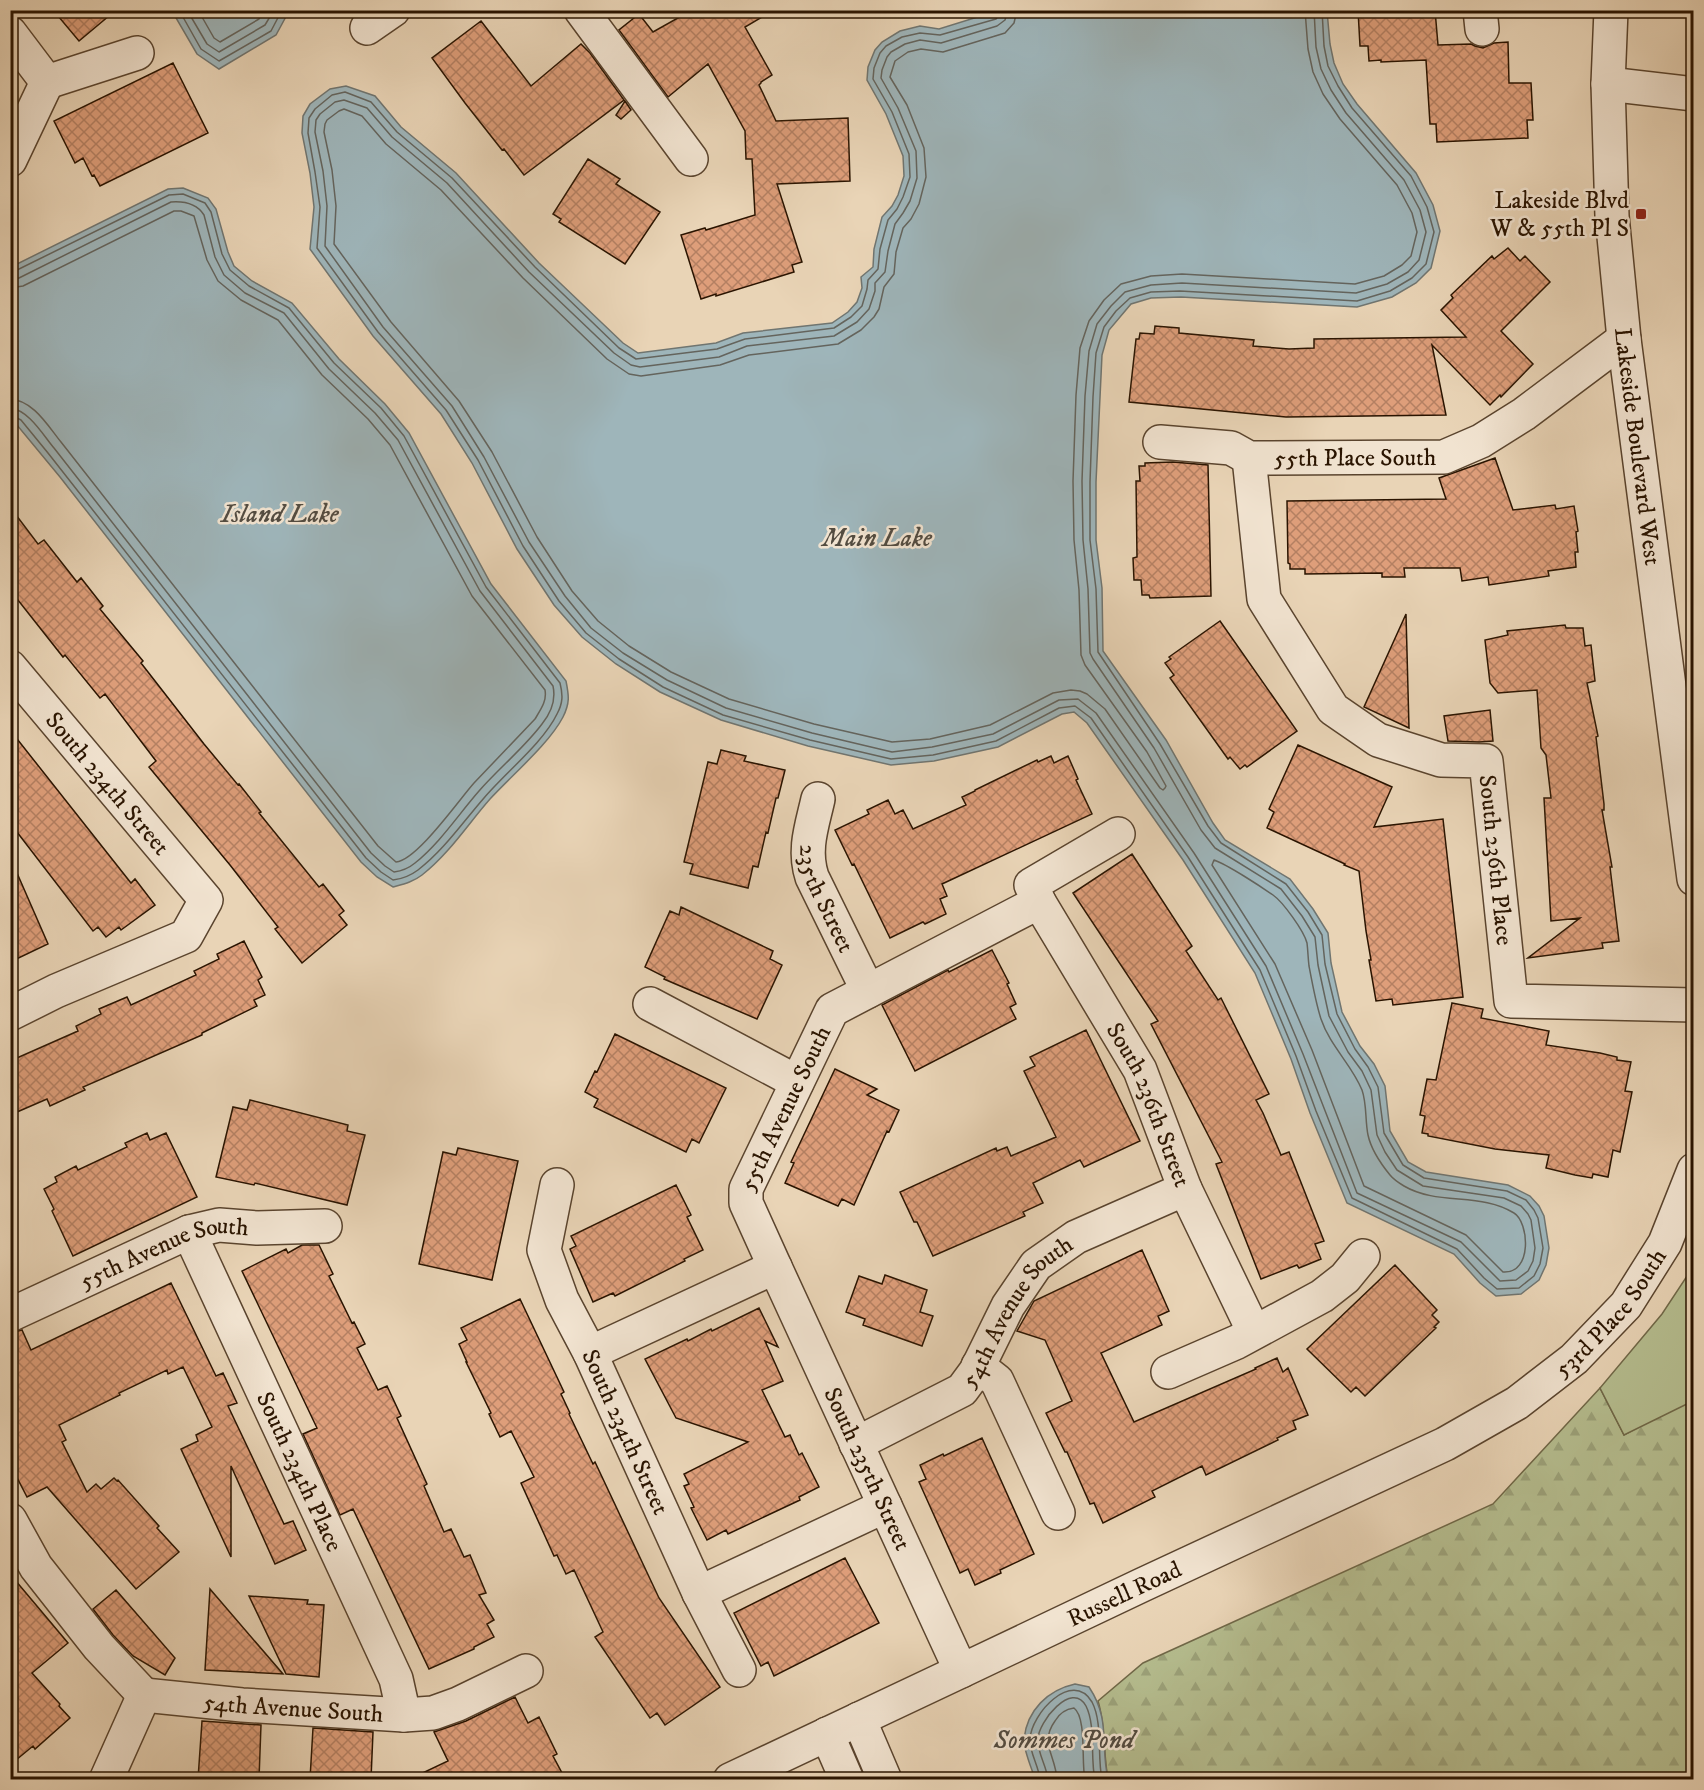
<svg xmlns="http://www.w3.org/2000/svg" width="1704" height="1790" viewBox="0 0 1704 1790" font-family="'IM FELL DW Pica',serif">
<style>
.forest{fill:url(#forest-firs);stroke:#706848;stroke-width:1.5}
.park{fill:#b5bd8f;stroke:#706848;stroke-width:1.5}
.water{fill:#9eb5ba;stroke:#707570;stroke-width:1.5}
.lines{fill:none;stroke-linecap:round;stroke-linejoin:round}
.shore{stroke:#64645d;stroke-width:1.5}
.building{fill:url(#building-cross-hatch);stroke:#2a1400;stroke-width:1.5}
.minor-casing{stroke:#5a442e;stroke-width:36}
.minor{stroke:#f1e3d0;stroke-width:33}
.poi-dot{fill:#8f2418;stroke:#f1e3d0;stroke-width:2}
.labels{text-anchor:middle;stroke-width:5;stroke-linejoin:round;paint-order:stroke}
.poi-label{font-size:24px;fill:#2a1400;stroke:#f1e3d0;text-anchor:end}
.street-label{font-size:24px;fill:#2a1400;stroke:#f1e3d0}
.water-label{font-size:26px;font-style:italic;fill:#534c41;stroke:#f1e3d0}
</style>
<defs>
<pattern id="forest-firs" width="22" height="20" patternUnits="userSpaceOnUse" patternTransform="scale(1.5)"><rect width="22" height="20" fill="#b5bd8f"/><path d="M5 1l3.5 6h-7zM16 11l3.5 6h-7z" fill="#9ca27a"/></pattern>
<pattern id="building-cross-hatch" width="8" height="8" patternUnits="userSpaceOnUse" patternTransform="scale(1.5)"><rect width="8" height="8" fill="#de9e7a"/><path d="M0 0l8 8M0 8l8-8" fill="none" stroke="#b48062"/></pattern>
</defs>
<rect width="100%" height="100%" fill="#e9d4b6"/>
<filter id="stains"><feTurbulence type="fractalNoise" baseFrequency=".00333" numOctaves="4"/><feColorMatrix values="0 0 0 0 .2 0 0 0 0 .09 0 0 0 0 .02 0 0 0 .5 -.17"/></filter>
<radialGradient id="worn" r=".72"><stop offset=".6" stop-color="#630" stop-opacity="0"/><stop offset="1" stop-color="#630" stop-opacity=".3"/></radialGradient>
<path class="forest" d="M1600 1388 1624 1435 1693 1397V1779H1108C1103 1753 1106 1727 1098 1701L1143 1663 1493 1504Z"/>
<path class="park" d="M1693 1267V1401L1624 1435 1600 1388 1662 1314Z"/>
<path class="water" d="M1000 10 1327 11 1330 44 1334 63 1343 84 1357 104 1416 173 1433 205 1440 231 1431 268 1416 283 1392 297 1357 307 1181 297 1151 298 1131 304 1109 330 1102 355 1096 482V540L1102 588 1103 651 1166 740 1213 823 1225 840 1290 879 1313 909 1328 933 1331 963 1342 1012 1360 1046 1374 1064 1385 1086 1390 1131 1408 1162 1426 1172 1508 1185 1530 1196 1539 1206 1544 1216 1549 1248 1546 1265 1539 1280 1521 1294 1496 1296 1480 1283 1454 1254 1347 1203 1310 1113 1291 1059 1255 973 1183 860 1087 723 1074 712 1062 714 998 747 934 761 891 765 808 746 721 720 660 692 616 664 582 637 554 605 517 549 472 463 441 414 373 336 310 249 314 207 310 173 302 133 303 116 310 104 330 89 346 86 375 96 401 127 456 173 539 263 623 343 638 353 716 343 743 333 832 323 848 312 857 302 862 288 861 277 873 267 874 249 882 217 892 206 898 195 904 176 903 156 886 114 867 80 868 67 875 50 882 42 900 31 920 26 939 29Z
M172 11H289L276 35 219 69 197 54Z
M183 188 208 198 216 209 228 252 234 266 252 281 292 303 339 359 385 404 409 433 491 584 566 681C569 696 570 703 563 717 549 744 512 775 490 799 468 824 449 854 422 875 413 882 404 884 393 887L377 877 361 862 60 477 17 425 11 421V267L168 189Z
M1075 1684 1089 1687C1111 1720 1100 1744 1108 1779H1035C1032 1769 1023 1749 1024 1739 1027 1710 1048 1690 1075 1684Z"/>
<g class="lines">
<path class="shore" d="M179 10 201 49 219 61 271 31 282 10
M187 10 207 44 219 52 265 25 274 10
M198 10 214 38 220 42 259 19 264 10
M1000 10 999 15 996 19 940 35 920 33 902 37 886 46 880 53 874 68 873 79 892 112 909 154 910 177 903 197 897 209 888 220 880 249 878 269 868 280 867 289 862 306 851 317 834 328 745 339 717 349 636 359 619 348 535 267 452 178 397 132 371 102 345 92 332 95 315 109 309 118 308 133 315 172 320 207 317 248 378 332 446 410 478 460 523 546 559 601 586 633 619 659 663 687 723 715 810 740 891 759 933 755 996 741 1059 708 1075 706 1091 718 1188 857 1260 970 1296 1056 1316 1111 1352 1198 1457 1249 1484 1278 1497 1289 1519 1288 1534 1276 1540 1264 1543 1248 1538 1218 1534 1210 1526 1200 1507 1191 1424 1178 1403 1165 1384 1133 1378 1087 1368 1067 1355 1049 1337 1014 1325 964 1322 935 1308 912 1286 884 1221 843 1208 826 1160 744 1098 652 1096 589 1090 540V482L1093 397 1096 353 1104 327 1116 311 1130 298 1151 292 1180 291 1357 301 1390 291 1412 278 1426 264 1434 232 1427 207 1411 176 1352 108 1338 86 1328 66 1324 46 1322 10
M1008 10 1005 20 997 26 941 43 920 40 905 44 891 52 887 57 882 70 881 78 898 108 916 151 917 178 910 201 903 213 895 224 888 251 885 272 875 283V291L869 309 857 322 834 336 747 346 719 357 640 367 631 365 614 353 529 272 447 183 392 137 367 108 344 100 335 102 320 114 316 120 315 132 323 171 327 206 325 246 383 327 452 406 484 457 529 542 565 596 591 628 623 653 667 680 726 708 812 733 892 752 932 747 993 734 1059 700 1078 699 1096 713 1194 853 1266 966 1303 1054 1357 1193 1461 1242 1500 1281 1516 1280 1528 1271 1533 1261 1535 1248 1531 1220 1528 1214 1521 1206 1504 1198 1423 1186 1397 1170 1385 1152 1377 1135 1371 1090 1362 1071 1348 1052 1329 1016 1318 965 1315 937 1302 916 1281 889 1215 848 1201 830 1154 748 1093 659 1090 653 1088 589 1083 540 1082 481 1085 396 1089 351 1097 324 1111 306 1125 292 1151 285 1182 283 1356 293 1387 284 1408 272 1419 260 1426 232 1420 210 1404 180 1346 113 1331 90 1321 69 1316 47 1314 10
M1017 10 1014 23 1005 33 943 52 921 49 908 52 895 61 890 77 907 105 924 148 926 177 919 204 911 219 903 228 896 252 894 274 884 287 879 309 874 317 861 330 838 344 749 355 720 365 641 376 629 374 607 359 523 278 441 190 386 144 362 116 344 109 339 111 327 120 325 124 324 132 332 170 336 206 334 244 391 322 459 401 492 452 537 537 572 591 598 621 629 646 671 672 729 699 814 724 892 742 930 739 990 725 1053 693 1071 690 1080 691 1087 694 1105 709 1160 788 1163 790 1165 788 1166 786 1147 752 1085 665 1081 655 1079 590 1074 540 1073 481 1076 395 1080 348 1089 321 1104 300 1121 284 1151 276 1182 274 1355 284 1384 276 1402 265 1411 256 1417 232 1412 213 1397 185 1340 119 1323 94 1313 72 1308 49 1305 10
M10 272 15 271 169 195 183 194 205 203 211 212 222 254 230 270 249 286 289 308 334 363 381 408 404 436 486 587 560 683C563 695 563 703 557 714 543 743 505 773 484 798 463 822 444 850 418 870 410 876 402 879 393 880L381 872 366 858 48 453 21 420 15 417 10 416
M10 279 19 278 171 202C184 201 197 204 204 215L215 257 224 275 245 293 284 313 329 369 375 413 398 440 480 591 553 686C556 700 551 713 542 724 524 748 499 768 479 791 458 815 440 843 415 863 409 868 402 871 394 872L385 866 371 853 54 448C43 435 29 410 10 408
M10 288 23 286 174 211H181L194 216 207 260 218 281 241 300 278 320 322 375 368 419 390 445 472 596 545 690C547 701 541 709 535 719 515 740 494 762 474 783 458 801 417 860 396 862L378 846 61 442C48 426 33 400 10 399
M1214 860C1228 865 1260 886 1273 895 1283 902 1304 931 1307 943 1308 951 1308 958 1309 966 1312 982 1316 1004 1321 1019 1330 1046 1352 1065 1362 1090 1367 1104 1365 1121 1368 1135 1371 1149 1381 1164 1390 1175 1394 1180 1399 1183 1404 1186 1438 1206 1481 1192 1514 1213 1529 1222 1533 1274 1503 1272L1466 1235 1364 1186 1312 1050 1275 964 1212 865Z
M1040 1780C1039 1766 1029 1752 1030 1739 1031 1714 1072 1669 1092 1702 1103 1723 1097 1756 1102 1780
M1048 1780C1047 1766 1037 1753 1038 1739 1038 1722 1072 1680 1086 1706 1096 1726 1090 1757 1095 1780
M1057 1780C1056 1756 1039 1743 1055 1721 1059 1714 1066 1709 1074 1708 1087 1718 1081 1762 1085 1780"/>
</g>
<path class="building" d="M53 10H116L79 41Z
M692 10H774L745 27 772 75 761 82V83L759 85 776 121 848 118 850 181 777 184 802 262 792 265 794 272 716 296V294L701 299 681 235 705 228 706 230 755 215 752 159H746L745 131 708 64 668 97 619 30 639 14 653 32Z
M1358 10H1435L1438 45 1471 44 1475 46 1483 48 1494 43 1508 42 1509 83H1531L1533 120H1527L1528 138 1437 142 1436 124H1430L1426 60 1381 62V60L1369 61 1368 46H1360Z
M481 21 531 86 581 44 590 53 624 100 524 175 504 149 502 150 465 103 432 58Z
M173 63 208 133 100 186 94 175 92 176 83 158 75 163 54 121Z
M625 101 631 110 621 119 616 115Z
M588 159 620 179 616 184 660 212 625 264 559 222 561 219 553 214Z
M1508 248 1520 261 1525 256 1550 282 1501 331 1533 364 1501 397 1500 395 1490 405 1432 345 1446 415 1286 417 1129 402 1136 339H1139L1140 333 1154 334 1155 326 1179 328V333L1254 340 1253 346 1289 349 1314 348V339L1466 337 1441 310 1453 298 1451 295 1492 256 1494 259Z
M1495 458 1513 510 1555 505 1556 509 1574 506 1578 531 1576 532 1578 552H1575L1576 567 1548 571 1549 576 1489 585 1488 577 1462 581 1460 568H1404L1405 577H1382V573L1305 574V569H1290V564L1288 563 1287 501 1446 499 1439 478Z
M1173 462 1208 465 1211 596 1150 598 1149 595H1142L1141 580H1134L1133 558 1137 557 1136 481H1140L1139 466H1145V463Z
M10 507 38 544 44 540 77 582 81 578 103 606 100 609 143 661 141 663 204 744 238 785 239 784 261 812 259 813 319 887 323 884 344 911 339 915 347 925 302 963 275 929 278 927 230 865 149 767 156 761 105 694 100 698 65 655 63 657 10 590Z
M1406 614 1409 728 1364 707Z
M1220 621 1297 731 1247 767 1245 765 1240 769 1230 757 1228 759 1170 678 1174 675 1165 663 1171 659 1169 657Z
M1565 625 1566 628H1583L1585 646 1591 645 1595 681 1587 683 1598 736 1596 737 1604 804V810H1602L1612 867H1610L1619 941 1602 943 1603 948 1528 958 1580 918 1551 921 1544 798H1551L1546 755 1541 748 1537 690 1498 693 1490 683 1485 640 1508 635 1507 631Z
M1490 710 1493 741 1479 742 1448 741 1444 716Z
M10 730 131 883 135 879 155 905 121 930 119 927 106 937 98 927 93 931 10 823Z
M1298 745 1392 787 1374 827 1443 819 1463 997 1393 1005 1392 999 1376 1001 1369 960H1371L1366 931 1359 871 1344 865 1345 864 1267 828 1274 812 1269 809Z
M721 750 746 756 744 761 785 770 778 798H776L768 833 766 832 758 867 753 866 748 888 690 874 693 864 684 862 708 762 717 764Z
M1051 756 1054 763 1068 756 1078 779 1076 780 1092 814 942 884 947 896 940 899 946 914 925 924 923 922 890 938 854 864 852 865 835 830 869 814 867 810 888 800 895 814 903 810 913 829 966 805 962 797 975 791V790L1037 760 1038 762Z
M1132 854 1192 946 1186 951 1218 1000 1221 998 1269 1094 1256 1100 1263 1113 1281 1155 1289 1152 1324 1241 1315 1244 1321 1259 1299 1268 1297 1265 1261 1279 1216 1164 1222 1162 1151 1024 1158 1021 1073 893Z
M10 857 48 944 10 962Z
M681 907 773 951 770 959 782 965 757 1019 664 979 665 977 645 967 670 911 679 915Z
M244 941 262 977 258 980 265 995 254 1000 257 1006 202 1033V1035L83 1087 85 1090 50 1106 47 1099 10 1115V1061L78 1031 76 1026 101 1014 99 1009 127 997 131 1005 196 975 194 971 219 959 217 954Z
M992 950 1009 983 1007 984 1016 1004 1010 1007 1016 1019 915 1071 882 1005 948 970 949 972Z
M1452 1003 1483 1009 1481 1018 1549 1031 1546 1045 1600 1053 1617 1057V1060L1631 1062 1625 1091 1632 1092 1620 1152 1613 1150 1608 1177 1593 1174 1592 1178 1575 1175 1546 1168 1549 1155 1495 1149 1428 1136V1134L1422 1133 1425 1116 1420 1115 1427 1079 1436 1080Z
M1086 1030 1140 1141 1084 1167 1080 1160 1033 1183 1043 1203 1023 1212 1025 1216 933 1256 917 1222H914L900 1192 996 1148 997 1151 1007 1147 1011 1156 1056 1137 1024 1071 1035 1066 1030 1057Z
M615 1034 726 1088 699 1143 692 1139 686 1152 594 1107 598 1099 585 1092 595 1071 597 1072Z
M835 1069 877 1089 867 1095 899 1110 889 1132 887 1131 854 1205 842 1199 838 1206 785 1183 794 1163 791 1162Z
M250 1100 348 1125 347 1131 365 1135 347 1205 255 1183 254 1185 216 1177 233 1107 247 1110Z
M147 1133 150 1140 166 1133 197 1197 73 1256 52 1211 54 1209 44 1189 57 1182 55 1177 76 1166 78 1170 127 1147 125 1143Z
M458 1148 518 1161 492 1280 419 1264 443 1152 456 1155Z
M676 1185 691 1215 687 1217 703 1250 684 1259 685 1261 615 1296 613 1293 593 1302 570 1249 576 1246 571 1236Z
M302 1245H319L333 1274 329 1276 352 1323 354 1322 365 1344 357 1348 378 1390 387 1386 401 1416 397 1418 427 1484 424 1486 444 1532 451 1529 464 1557 470 1555 486 1593 479 1595 494 1620 487 1624 494 1637 474 1647V1649L429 1669 353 1509 340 1515 303 1434 317 1428 242 1271 286 1249 288 1253Z
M1142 1250 1169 1311 1158 1316 1162 1325 1101 1353 1134 1422 1256 1369 1255 1368 1277 1358 1283 1372 1288 1368 1308 1415 1293 1421 1296 1429 1277 1438 1278 1440 1206 1475 1202 1466 1152 1491 1155 1497 1103 1523 1094 1503 1090 1504 1067 1452H1065L1046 1413 1072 1401 1045 1340 1017 1331 1034 1301Z
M1395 1265 1437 1310 1432 1315 1439 1322 1434 1327 1436 1328 1365 1396 1356 1387 1351 1392 1307 1349Z
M885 1275 927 1290 920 1312 933 1316 922 1346 863 1325 865 1319 846 1312 859 1276 882 1284Z
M171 1283 216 1376 223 1373 237 1403 228 1406 284 1524 293 1521 306 1550 275 1564 231 1466V1557L181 1449 198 1441 196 1435 212 1427 183 1367 168 1374 167 1370 119 1393 120 1395 59 1425 66 1440 62 1442 87 1492 96 1484 101 1489 114 1478 117 1481 118 1480 159 1526 157 1528 179 1552 136 1589 47 1487 27 1497 10 1464V1333L22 1330 31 1350Z
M520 1299 564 1392 561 1394 570 1413 569 1414 593 1464 595 1462 659 1598 720 1687 665 1725 657 1713 650 1718 595 1637 603 1632 574 1570 566 1574 557 1555 554 1556 521 1483 534 1477 511 1431 500 1437 489 1414 491 1413 466 1362H467L459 1344 467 1340 461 1328Z
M759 1308 778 1347 765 1341 783 1381 762 1390 785 1437 790 1435 799 1455 802 1453 819 1487 799 1497 800 1500 728 1534 726 1530 707 1540 691 1508 694 1507 684 1486 689 1484 684 1474 748 1442 676 1418 645 1359 687 1339 688 1341 711 1329 712 1331Z
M982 1438 1034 1554 1000 1570 1001 1573 975 1585 968 1569 960 1573 919 1482 926 1479 920 1465 943 1454 944 1456Z
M845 1558 879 1623 774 1676 768 1662 761 1666 734 1613Z
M10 1574 68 1643 32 1673 60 1704 59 1706 70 1718 35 1749 33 1746 10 1765Z
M210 1589 283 1674 205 1670Z
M116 1590 175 1658 165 1675 133 1656 113 1635 93 1609Z
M249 1596 308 1600 307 1604 324 1605 319 1677 286 1674Z
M515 1697 528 1723 539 1717 557 1754 553 1756 562 1773 548 1779H410L448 1761 434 1732 466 1721Z
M202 1721 261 1725 259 1779H198Z
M313 1728 373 1732 371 1779H310Z"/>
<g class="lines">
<g class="minor-casing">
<g id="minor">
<path d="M581 10 691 159"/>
<path d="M1480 10 1482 29"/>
<path id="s1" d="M1611 10 1608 84 1612 216 1624 339 1694 879"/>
<path d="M367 28 393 10"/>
<path d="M10 33 47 82 137 53"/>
<path d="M1608 84 1694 94"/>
<path d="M10 160 47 82"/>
<path id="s2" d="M1160 442 1231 448 1249 458 1444 457 1481 441 1524 414 1624 339"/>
<path id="s3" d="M1249 458 1264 599 1333 709 1378 740 1441 760 1486 761 1511 1001 1694 1005"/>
<path id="s4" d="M10 667 206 900 186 936 56 991 10 1014"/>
<path id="s5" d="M818 799C812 826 803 849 812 877L868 991"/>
<path id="s6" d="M1118 834 1031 885 1039 902 1140 1070 1185 1189 1254 1332"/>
<path d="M650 1004 797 1082"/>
<path id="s7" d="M557 1185 544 1250 562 1300 590 1353 699 1593 739 1670"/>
<path id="s8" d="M189 1232 396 1679 404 1715"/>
<path id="s9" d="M775 1267 961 1671"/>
<path id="s10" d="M10 1315 189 1232 219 1225 257 1228 325 1226"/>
<path id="s11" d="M590 1353 775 1267 746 1203V1189L832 1010 1039 902"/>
<path d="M978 1366 997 1381 1058 1513"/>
<path d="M1168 1372 1237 1342 1322 1296 1345 1278 1363 1256"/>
<path id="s12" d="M856 1444 962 1390 976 1371 1008 1306 1036 1265 1076 1237 1185 1189"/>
<path d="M10 1520 36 1567 99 1647 144 1695"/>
<path d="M699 1593 885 1506"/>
<path id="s13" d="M144 1695 242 1705 404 1715 433 1713 458 1704 526 1671"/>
<path d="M859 1719 885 1780"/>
<path d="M827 1734 847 1780"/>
<path d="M106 1780 144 1695"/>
<path id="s14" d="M730 1780 961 1671 1142 1585 1445 1444 1517 1403 1574 1359 1626 1305 1665 1243 1694 1170"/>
</g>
</g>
<use href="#minor" class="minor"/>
</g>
<rect class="poi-dot" x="1635" y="208" width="12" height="12" rx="3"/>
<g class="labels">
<g class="poi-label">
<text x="1629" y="208">Lakeside Blvd<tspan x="1629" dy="28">W &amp; 55th Pl S</tspan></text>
</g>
<g class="street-label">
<text dy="8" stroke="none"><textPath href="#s1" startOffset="438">Lakeside Boulevard West</textPath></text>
<text dy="8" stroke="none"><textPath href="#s2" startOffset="198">55th Place South</textPath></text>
<text dy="8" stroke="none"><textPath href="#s4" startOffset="152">South 234th Street</textPath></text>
<text dy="8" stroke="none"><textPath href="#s3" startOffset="537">South 236th Place</textPath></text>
<text dy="8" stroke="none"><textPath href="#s5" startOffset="104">235th Street</textPath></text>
<text dy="8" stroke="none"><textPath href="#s6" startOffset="351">South 236th Street</textPath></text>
<text dy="8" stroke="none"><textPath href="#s11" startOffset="378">55th Avenue South</textPath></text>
<text dy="8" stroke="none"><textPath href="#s10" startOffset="168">55th Avenue South</textPath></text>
<text dy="8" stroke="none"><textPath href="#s14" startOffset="1004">53rd Place South</textPath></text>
<text dy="8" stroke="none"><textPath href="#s12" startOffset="216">54th Avenue South</textPath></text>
<text dy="8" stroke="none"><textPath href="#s7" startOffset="266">South 234th Street</textPath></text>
<text dy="8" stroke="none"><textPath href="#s9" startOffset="222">South 235th Street</textPath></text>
<text dy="8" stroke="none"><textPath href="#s8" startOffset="264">South 234th Place</textPath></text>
<text dy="8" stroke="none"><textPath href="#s14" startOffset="436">Russell Road</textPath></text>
<text dy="8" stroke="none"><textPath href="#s13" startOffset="150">54th Avenue South</textPath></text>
</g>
<g class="water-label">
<text x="280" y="522">Island Lake</text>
<text x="877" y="546">Main Lake</text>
<text x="1064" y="1748">Sommes Pond</text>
</g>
</g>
<rect width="1704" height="1790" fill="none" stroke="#e9d4b6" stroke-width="36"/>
<rect x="12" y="12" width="1680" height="1766" fill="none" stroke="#2a1400" stroke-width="3"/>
<rect x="18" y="18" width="1668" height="1754" fill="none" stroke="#2a1400" stroke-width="1.5"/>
<rect width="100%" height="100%" filter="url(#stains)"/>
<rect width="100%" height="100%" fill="url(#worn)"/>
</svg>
